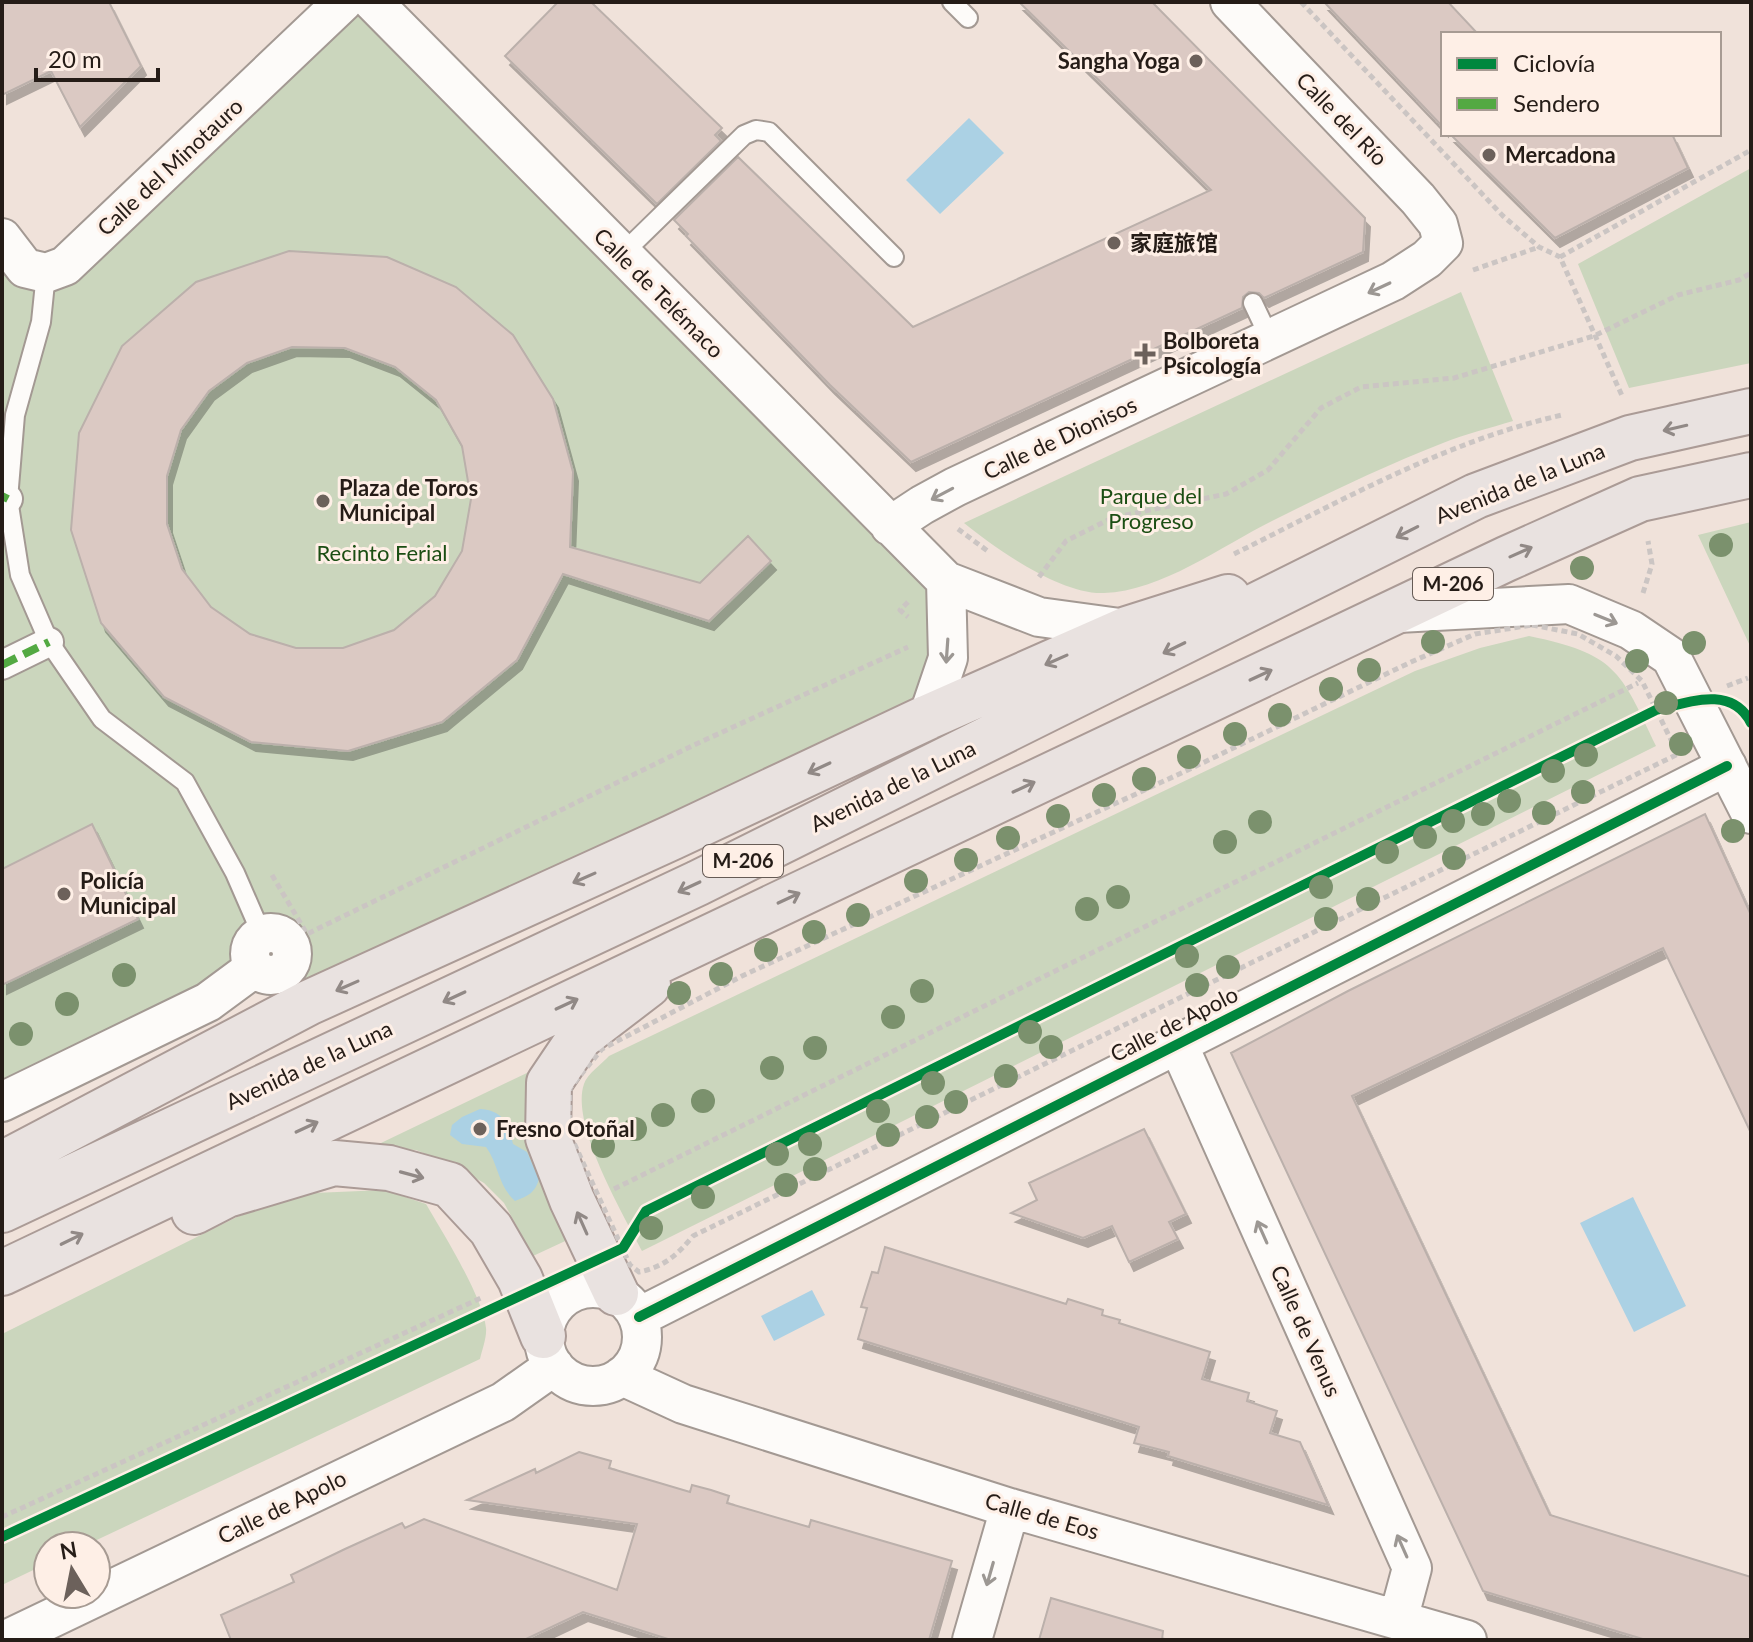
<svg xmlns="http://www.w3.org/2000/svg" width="1753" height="1642" viewBox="0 0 1753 1642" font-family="Lato,'Noto Sans SC',sans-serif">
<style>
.green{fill:#cbd6bd}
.water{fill:#abd1e4}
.building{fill:#dbc9c3;stroke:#bbb0ab;stroke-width:2;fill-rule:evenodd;filter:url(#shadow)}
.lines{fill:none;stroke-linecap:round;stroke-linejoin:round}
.service-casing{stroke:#a39993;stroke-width:22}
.pedestrian-casing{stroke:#a39993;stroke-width:32}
.minor-casing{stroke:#a39993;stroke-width:42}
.primary-casing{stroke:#ab9b96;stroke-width:48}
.path{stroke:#cbc5c3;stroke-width:5;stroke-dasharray:6 4;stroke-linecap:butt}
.service{stroke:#fdfbf9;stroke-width:18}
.pedestrian{stroke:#fdfbf9;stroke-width:28}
.minor{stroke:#fdfbf9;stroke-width:38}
.primary{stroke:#e9e2e0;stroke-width:44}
.quiet{stroke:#53a942;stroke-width:8;stroke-dasharray:16 8;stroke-linecap:butt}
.cycleway-casing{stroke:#feefe6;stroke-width:15}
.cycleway{stroke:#00873e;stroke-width:10}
.tree{fill:#7b916d}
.oneway{stroke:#9c9793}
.oneway2{stroke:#918986}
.poi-dot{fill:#6c615b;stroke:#feefe6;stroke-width:3}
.labels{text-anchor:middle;stroke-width:6;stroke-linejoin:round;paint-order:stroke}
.shield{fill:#feefe6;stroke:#665b55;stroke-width:2}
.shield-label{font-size:20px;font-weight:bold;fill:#251c17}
.poi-label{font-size:22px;font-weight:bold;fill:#251c17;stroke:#feefe6;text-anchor:start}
.street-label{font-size:22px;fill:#251c17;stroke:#feefe6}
.park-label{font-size:22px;fill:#1b4e13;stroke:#feefe6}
</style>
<defs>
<filter id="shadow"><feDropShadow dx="5" dy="9" stdDeviation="0" flood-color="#0004"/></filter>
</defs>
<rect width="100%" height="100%" fill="#f0e2da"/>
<path class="green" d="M343 2H373L940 572 928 717 308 1003 286 971 275 975 264 974 2 1102V238L46 272Z
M1751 168V363L1629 388 1578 264Z
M1461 292 1513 421C1490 428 1465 434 1443 443 1387 465 1330 492 1276 519 1224 544 1163 591 1104 593 1061 595 996 549 964 523Z
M1751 522V648L1698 535Z
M1529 636C1615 654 1620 669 1656 746L642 1251C623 1214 570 1124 584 1084 587 1074 602 1064 609 1056L1415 671 1480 648Z
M531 1071 576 1236 533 1256 504 1203 484 1183 451 1164 416 1150 383 1148 381 1143Z
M384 1190 426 1204C443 1233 483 1297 486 1328 487 1337 482 1350 480 1359L84 1546H48V1563L2 1585V1334L239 1216 314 1193Z"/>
<path class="water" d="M969 118 1004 153 940 214 906 180Z
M480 1109C503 1110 508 1124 513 1144L527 1152 539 1179C535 1193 528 1196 515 1201 498 1186 499 1165 486 1147L462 1144 450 1135 452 1125 462 1117Z
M1633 1197 1686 1306 1634 1332 1580 1223Z
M812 1290 825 1315 774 1341 761 1316Z"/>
<path class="building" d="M2 2H109L141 66 80 127 51 71 2 95Z
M558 2H591L722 128 715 135 721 141 657 204 505 56Z
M1019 2H1152L1365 218 1363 252 1264 298 1259 293 1249 292 1243 297 1242 308 911 462 830 385 686 236 688 234 674 220 738 157 913 327 1211 190Z
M1324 2H1448L1478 34H1443V127Z
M1450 134H1672L1688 168 1555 238Z
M289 251 387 257 456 287 513 335 553 399 573 472 570 547 700 583 748 536 771 561 709 621 563 574 517 660 442 722 348 751 251 742 164 697 101 623 71 530 79 433 122 346 196 282ZM292 347 345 348 395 367 436 400 462 446 471 499 462 551 435 596 394 630 343 648H296L250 634 211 607 182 569 167 524V476L181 430 209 391 247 363Z
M1705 814 1751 915V1133L1663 948 1352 1096 1550 1515 1751 1577V1640H1646L1483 1591 1231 1053 1348 991Z
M92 824 138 919 2 985V869Z
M1144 1129 1186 1214 1169 1222 1178 1239 1129 1262 1112 1226 1083 1238 1011 1213 1037 1200 1029 1183Z
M885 1247 1066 1304 1068 1299 1103 1310 1102 1315 1120 1320 1119 1323 1210 1352 1202 1379 1249 1393 1247 1401 1277 1411 1270 1433 1300 1442 1328 1505 1168 1456 1169 1452 1134 1443 1139 1427 858 1339 867 1308 861 1307 872 1272 878 1273Z
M579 1452 611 1461 609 1468 690 1492 692 1485 711 1490 729 1496 727 1503 809 1527 811 1520 952 1561 929 1640H671L583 1612 524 1640H231L221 1615 294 1582 291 1575 345 1549 402 1523 405 1528 424 1519 617 1590 637 1524 467 1500 535 1469 536 1473Z
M1051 1598 1163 1631 1162 1640H1039Z"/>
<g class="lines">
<g class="service-casing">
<path id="service" d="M952 2 968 18
M621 255 744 135 756 130 769 132 894 257
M46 273 41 322 15 415 8 499 20 575 49 642 102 719 185 782 235 873 262 935
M1253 303 1270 339"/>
</g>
<g class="pedestrian-casing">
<path id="pedestrian" d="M2 496 8 499
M2 665 49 642"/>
</g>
<g class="minor-casing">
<path id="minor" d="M373 2 946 581 1039 617 1127 629
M2 238 25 268 46 273 65 266 343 2
M890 526 922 505 955 487 1393 281 1427 259 1443 243 1438 224 1418 199 1230 2
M1398 613 1569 604 1631 630 1671 657 1751 814
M928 717 948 658 946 581
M250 954a21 21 0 1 1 42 0a21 21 0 1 1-42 0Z
M1178 1044 1412 1568 1398 1620
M2 1102 208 1002 254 968
M544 1337a49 49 0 1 1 98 0a49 49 0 1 1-98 0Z
M639 1317 1727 766
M622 1376 683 1404 1010 1508 1467 1640
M6 1640 503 1402 554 1366
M972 1640 1010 1508"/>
</g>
<g class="primary-casing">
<path id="primary" d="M2 1164 308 1003 673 837 928 717 1127 629 1228 597
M2 1210 698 883 1476 496 1630 438 1751 411
M194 1212 227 1195 334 1163 389 1168 450 1185 491 1229 520 1279 543 1336
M2 1273 1506 559 1640 499 1751 475
M616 1293 572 1200 548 1138 549 1083 580 1037 648 985"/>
</g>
<path class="path" d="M1301 2 1503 216 1539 247 1560 257 1623 398
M1560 257 1751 150
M1473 270 1539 247
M958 529 989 552
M1234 554C1339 502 1446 441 1562 415
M1039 577 1066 541 1112 518 1226 494 1268 470 1321 408 1361 387 1454 378 1594 336 1678 295 1739 280 1751 273
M1643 593 1652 564 1648 541
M908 602 900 610 908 617
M1532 625 1578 634 1616 656 1642 681 1678 754 693 1236C677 1255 664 1267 639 1272L630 1265 569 1132 570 1088 602 1049 742 976 1190 769 1411 662 1475 634Z
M1727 686 1748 678
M272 875 307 934 694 745 908 647
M614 1189 1638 683
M2 1517 481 1298"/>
<use href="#service" class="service"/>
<use href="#pedestrian" class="pedestrian"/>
<use href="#minor" class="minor"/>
<use href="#primary" class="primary"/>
<path class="quiet" d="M2 496 8 499
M2 665 49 642"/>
<g class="cycleway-casing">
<path id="cycleway" d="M639 1317 1727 766
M2 1537 623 1248 646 1211 1656 710C1689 702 1732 685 1751 723"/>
</g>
<use href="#cycleway" class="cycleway"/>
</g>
<g class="tree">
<circle cx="1721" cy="545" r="12"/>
<circle cx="1582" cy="568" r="12"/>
<circle cx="1433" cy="642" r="12"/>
<circle cx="1694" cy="643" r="12"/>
<circle cx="1637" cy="661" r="12"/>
<circle cx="1369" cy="670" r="12"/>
<circle cx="1331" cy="689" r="12"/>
<circle cx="1666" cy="703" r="12"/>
<circle cx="1280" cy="715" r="12"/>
<circle cx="1235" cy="734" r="12"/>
<circle cx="1681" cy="744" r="12"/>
<circle cx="1586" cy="755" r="12"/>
<circle cx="1189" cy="757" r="12"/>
<circle cx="1553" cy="771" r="12"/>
<circle cx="1144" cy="779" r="12"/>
<circle cx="1583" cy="792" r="12"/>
<circle cx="1104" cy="795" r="12"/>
<circle cx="1509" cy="801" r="12"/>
<circle cx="1544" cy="813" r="12"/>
<circle cx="1483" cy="814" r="12"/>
<circle cx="1058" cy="816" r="12"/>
<circle cx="1453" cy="821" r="12"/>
<circle cx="1260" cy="822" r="12"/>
<circle cx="1733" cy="831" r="12"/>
<circle cx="1425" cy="837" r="12"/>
<circle cx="1008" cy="838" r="12"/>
<circle cx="1225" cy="842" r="12"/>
<circle cx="1387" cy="852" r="12"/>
<circle cx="1454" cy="858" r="12"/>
<circle cx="966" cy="860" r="12"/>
<circle cx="916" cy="881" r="12"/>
<circle cx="1321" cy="887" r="12"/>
<circle cx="1118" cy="897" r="12"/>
<circle cx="1368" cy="899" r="12"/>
<circle cx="1087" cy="909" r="12"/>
<circle cx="858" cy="915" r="12"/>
<circle cx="1326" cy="919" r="12"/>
<circle cx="814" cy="932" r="12"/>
<circle cx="766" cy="950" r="12"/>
<circle cx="1187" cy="956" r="12"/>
<circle cx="1228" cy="967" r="12"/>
<circle cx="721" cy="974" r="12"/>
<circle cx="124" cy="975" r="12"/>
<circle cx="1197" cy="985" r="12"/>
<circle cx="922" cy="991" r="12"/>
<circle cx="679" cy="993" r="12"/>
<circle cx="67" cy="1004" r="12"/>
<circle cx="893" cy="1017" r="12"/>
<circle cx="1030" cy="1032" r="12"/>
<circle cx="21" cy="1034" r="12"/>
<circle cx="1051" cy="1047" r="12"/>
<circle cx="815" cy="1048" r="12"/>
<circle cx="772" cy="1068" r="12"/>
<circle cx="1006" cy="1076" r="12"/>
<circle cx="933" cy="1083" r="12"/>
<circle cx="703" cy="1101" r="12"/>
<circle cx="956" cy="1102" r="12"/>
<circle cx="878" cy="1111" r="12"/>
<circle cx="663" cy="1115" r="12"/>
<circle cx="927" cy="1117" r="12"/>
<circle cx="635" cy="1129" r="12"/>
<circle cx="888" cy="1135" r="12"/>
<circle cx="810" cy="1144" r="12"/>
<circle cx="603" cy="1146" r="12"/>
<circle cx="777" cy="1154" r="12"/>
<circle cx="815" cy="1169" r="12"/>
<circle cx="786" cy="1185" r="12"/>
<circle cx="703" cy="1197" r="12"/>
<circle cx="651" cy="1228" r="12"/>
</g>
<defs><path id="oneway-shaft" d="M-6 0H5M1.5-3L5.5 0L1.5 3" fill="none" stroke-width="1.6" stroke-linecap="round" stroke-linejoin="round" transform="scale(2)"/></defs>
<g class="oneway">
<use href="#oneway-shaft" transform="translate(1379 288) rotate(155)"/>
<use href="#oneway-shaft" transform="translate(942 494) rotate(152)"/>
<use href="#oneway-shaft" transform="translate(1606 619) rotate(22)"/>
<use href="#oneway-shaft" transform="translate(947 651) rotate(94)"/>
<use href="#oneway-shaft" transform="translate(1262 1232) rotate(-114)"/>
<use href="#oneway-shaft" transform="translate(1402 1546) rotate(-114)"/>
<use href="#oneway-shaft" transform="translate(990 1574) rotate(106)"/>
</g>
<g class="oneway2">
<use href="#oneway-shaft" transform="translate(1675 428) rotate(167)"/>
<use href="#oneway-shaft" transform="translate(1407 532) rotate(153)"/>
<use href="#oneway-shaft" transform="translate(1521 552) rotate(-24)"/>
<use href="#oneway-shaft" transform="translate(1174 648) rotate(154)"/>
<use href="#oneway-shaft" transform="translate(1056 660) rotate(156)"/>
<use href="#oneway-shaft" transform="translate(1261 675) rotate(-25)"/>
<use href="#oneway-shaft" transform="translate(819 768) rotate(155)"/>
<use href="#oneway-shaft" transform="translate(1024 787) rotate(-25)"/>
<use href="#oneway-shaft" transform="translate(584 878) rotate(156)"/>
<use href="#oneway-shaft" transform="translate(689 887) rotate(155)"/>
<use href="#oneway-shaft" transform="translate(789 898) rotate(-25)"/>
<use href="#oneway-shaft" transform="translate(347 986) rotate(156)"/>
<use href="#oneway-shaft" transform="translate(454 997) rotate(155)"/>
<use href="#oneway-shaft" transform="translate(567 1004) rotate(-25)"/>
<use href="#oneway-shaft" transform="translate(307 1127) rotate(-25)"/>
<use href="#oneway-shaft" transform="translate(412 1175) rotate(15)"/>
<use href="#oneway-shaft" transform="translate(582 1223) rotate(-114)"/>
<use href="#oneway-shaft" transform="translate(72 1239) rotate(-26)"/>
</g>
<g class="poi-dot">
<circle cx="1196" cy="61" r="8"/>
<circle cx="1489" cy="155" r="8"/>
<circle cx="1114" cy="243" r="8"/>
<path d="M1141 342h8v8h8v8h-8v8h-8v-8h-8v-8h8z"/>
<circle cx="323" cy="501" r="8"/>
<circle cx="64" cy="894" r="8"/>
<circle cx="480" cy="1129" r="8"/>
</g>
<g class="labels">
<g class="shield">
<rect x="1413" y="568" width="80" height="32" rx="6"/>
<rect x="703" y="845" width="80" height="32" rx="6"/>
</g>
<g class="shield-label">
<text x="1453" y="591">M-206</text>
<text x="743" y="868">M-206</text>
</g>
<g class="poi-label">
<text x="1180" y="69" text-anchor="end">Sangha Yoga</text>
<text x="1505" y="163">Mercadona</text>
<text x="1130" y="251">家庭旅馆</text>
<text x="1163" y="349">Bolboreta<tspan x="1163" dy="25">Psicología</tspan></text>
<text x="339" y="496">Plaza de Toros<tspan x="339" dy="25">Municipal</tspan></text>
<text x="80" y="889">Policía<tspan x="80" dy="25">Municipal</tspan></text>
<text x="496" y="1137">Fresno Otoñal</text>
</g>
<g class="street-label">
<text transform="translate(1342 119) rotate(46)" y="8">Calle del Río</text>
<text transform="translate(170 167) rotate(-43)" y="8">Calle del Minotauro</text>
<text transform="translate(659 293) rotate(45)" y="8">Calle de Telémaco</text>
<text transform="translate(1060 438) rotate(-25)" y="8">Calle de Dionisos</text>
<text transform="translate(1520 483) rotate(-22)" y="8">Avenida de la Luna</text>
<text transform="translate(893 786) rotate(-26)" y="8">Avenida de la Luna</text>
<text transform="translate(1174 1024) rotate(-27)" y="8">Calle de Apolo</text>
<text transform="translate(309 1065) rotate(-25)" y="8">Avenida de la Luna</text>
<text transform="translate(1306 1331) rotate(66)" y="8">Calle de Venus</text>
<text transform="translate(282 1507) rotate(-26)" y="8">Calle de Apolo</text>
<text transform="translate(1042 1516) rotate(16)" y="8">Calle de Eos</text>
</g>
<g class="park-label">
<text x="1151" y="504">Parque del<tspan x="1151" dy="25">Progreso</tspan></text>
<text x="382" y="561">Recinto Ferial</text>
</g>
</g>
<rect width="1753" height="1642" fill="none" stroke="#251c17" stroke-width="8"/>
<rect x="1441" y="32" width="280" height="104" fill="#feefe6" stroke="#a79b93" stroke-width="2"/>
<rect x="1457" y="58" width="40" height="12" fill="#00873e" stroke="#a79b93" stroke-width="2"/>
<text x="1513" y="72" font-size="24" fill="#251c17">Ciclovía</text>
<rect x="1457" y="98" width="40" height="12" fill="#53a942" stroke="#a79b93" stroke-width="2"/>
<text x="1513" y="112" font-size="24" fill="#251c17">Sendero</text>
<g transform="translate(72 1570) rotate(350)"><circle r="38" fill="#feefe6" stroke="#a79b93" stroke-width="2"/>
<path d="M0-6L14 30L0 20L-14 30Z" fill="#6c615b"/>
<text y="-12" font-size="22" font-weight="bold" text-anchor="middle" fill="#251c17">N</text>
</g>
<path d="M36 68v12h122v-12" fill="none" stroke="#251c17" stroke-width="4"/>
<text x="48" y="68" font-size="24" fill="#251c17" stroke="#feefe6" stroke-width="6" paint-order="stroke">20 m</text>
</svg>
